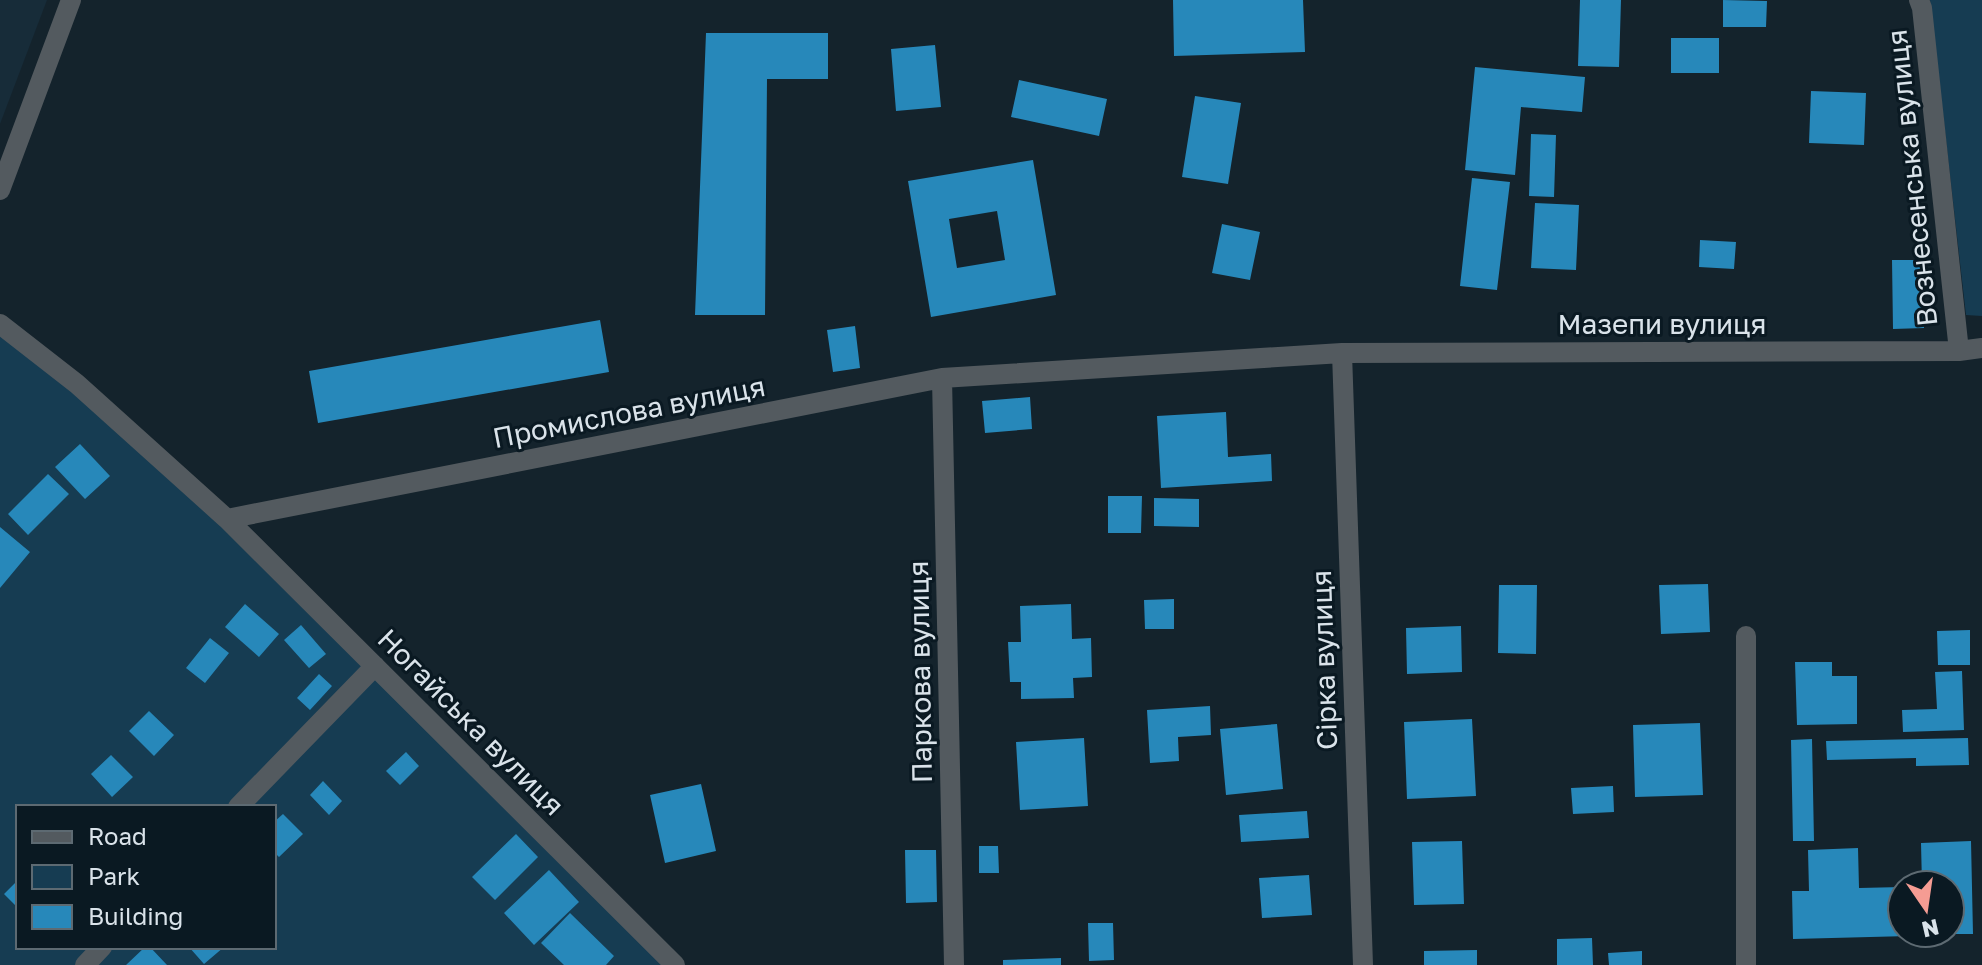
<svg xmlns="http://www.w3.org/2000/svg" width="1982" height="965" viewBox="0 0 1982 965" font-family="'Golos Text',sans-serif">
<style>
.built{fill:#172c39}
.green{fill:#163c52;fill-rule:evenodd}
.building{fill:#2788ba;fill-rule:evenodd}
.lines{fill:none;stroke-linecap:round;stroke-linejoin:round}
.street{stroke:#535a5f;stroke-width:20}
.labels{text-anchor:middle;stroke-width:6;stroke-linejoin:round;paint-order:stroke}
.street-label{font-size:28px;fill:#dae3ea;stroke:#0a1922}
</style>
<rect width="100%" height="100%" fill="#14232c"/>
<path class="built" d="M0 0H47L0 124Z"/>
<path class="green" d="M1930 0H1982V316L1966 315Z
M0 321 77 384 675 965H0ZM18 807H274V947H18Z"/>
<path class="building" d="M1173 0H1303L1305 52 1174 56Z
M1580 0H1621L1619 67 1578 66Z
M1723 0 1767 1 1766 27H1723Z
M706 33H828V79H767L765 315H695Z
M1671 38H1719V73H1671Z
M935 45 941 107 896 111 891 49Z
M1475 67 1585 77 1582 112 1521 107 1515 175 1465 170Z
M1019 80 1107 99 1099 136 1011 117Z
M1811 91 1866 93 1864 145 1809 143Z
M1195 96 1241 103 1228 184 1182 177Z
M1531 134 1556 135 1554 197 1529 196Z
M1033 160 1056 295 931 317 908 181ZM997 211 1005 260 957 268 949 219Z
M1472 178 1510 182 1497 290 1460 286Z
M1535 203 1579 205 1576 270 1531 268Z
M1222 224 1260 232 1250 280 1212 273Z
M1700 240 1736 242 1734 269 1699 267Z
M1892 260H1922L1924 328 1893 329Z
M600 320 609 372 318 423 309 371Z
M855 326 860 368 833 372 827 330Z
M1030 397 1032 429 985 433 982 401Z
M1226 412 1228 457 1271 454 1272 481 1161 488 1157 416Z
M80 444 110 476 85 499 55 467Z
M48 474 69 494 28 535 8 514Z
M1108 496H1142L1141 533H1108Z
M1154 498 1199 499V527L1154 526Z
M0 527 30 552 0 588Z
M1708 584 1710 632 1661 634 1659 585Z
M1499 585H1537L1536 654 1498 653Z
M1174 599V629H1145L1144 600Z
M245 604 279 634 259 657 225 627Z
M1071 604 1072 639 1091 638 1092 677 1073 678 1074 698 1021 699V682H1010L1008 642H1021L1020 606Z
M301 625 326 654 309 668 284 640Z
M1461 626 1462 672 1407 674 1406 628Z
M1970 630V665H1938L1937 631Z
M210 638 229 653 205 683 186 668Z
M1795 662H1832V676H1857V724L1797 725Z
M1962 671 1964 730 1903 732 1902 710 1937 709 1935 672Z
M319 674 332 686 310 710 297 698Z
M1210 706 1211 735 1178 737 1179 761 1150 763 1147 710Z
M149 711 174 735 154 756 129 731Z
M1472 719 1476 796 1407 799 1404 722Z
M1700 723 1703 795 1635 797 1633 725Z
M1277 724 1283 789 1226 795 1220 729Z
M1084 738 1088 806 1020 810 1016 742Z
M1968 738 1969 765 1916 766V758L1827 760 1826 741Z
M1812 739 1814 841H1793L1791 740Z
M406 752 419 766 400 785 386 771Z
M111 755 133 777 112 797 91 774Z
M323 781 342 801 329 815 310 795Z
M701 784 716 851 665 863 650 795Z
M1613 786 1614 812 1573 814 1571 788Z
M1307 811 1309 838 1241 842 1239 815Z
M283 814 303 834 279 857 274 852V822Z
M516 834 538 857 495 900 472 877Z
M1462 841 1464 904 1414 905 1412 842Z
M1971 841 1973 934H1950V885H1922L1921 843Z
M979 846H998L999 873H979Z
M1858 848 1859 888 1902 887V933H1909V936L1793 939 1792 891H1809L1808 850Z
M905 850H936L937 902 906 903Z
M549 870 579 902 534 945 504 913Z
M1309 875 1312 915 1262 918 1259 878Z
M18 880V908L4 894Z
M570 913 614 956 606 965H564L541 943Z
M1088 923H1113L1114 960 1089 961Z
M1592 938 1593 965H1557V939Z
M145 947H150L167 965H126Z
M189 947H224L204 964Z
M1477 950V965H1424V951Z
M1642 951V965H1609L1608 953Z
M1061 958V965H1003V960Z"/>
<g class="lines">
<path class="street" d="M1919 0 1922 8 1959 351
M0 190 71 0
M0 324 77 384 227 519 675 965
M1342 353 1363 965
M942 378 954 965
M227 519 942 378 1342 353 1959 351 1982 348
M238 807 375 666
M85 965 102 947
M1746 965V636"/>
</g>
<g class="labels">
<g class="street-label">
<text transform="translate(1912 178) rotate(-96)" y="10">Вознесенська вулиця</text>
<text x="1662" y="334">Мазепи вулиця</text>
<text transform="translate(629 412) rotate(-11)" y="10">Промислова вулиця</text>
<text transform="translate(1324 660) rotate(-92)" y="10">Сірка вулиця</text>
<text transform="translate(920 672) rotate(-91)" y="10">Паркова вулиця</text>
<text transform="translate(471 722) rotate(45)" y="10">Ногайська вулиця</text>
</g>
</g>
<rect x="16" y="805" width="260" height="144" fill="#0a1922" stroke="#5d6a72" stroke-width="2"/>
<rect x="32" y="831" width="40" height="12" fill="#535a5f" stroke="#5d6a72" stroke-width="2"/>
<text x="88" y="845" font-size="24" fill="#dae3ea">Road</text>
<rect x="32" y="865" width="40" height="24" fill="#163c52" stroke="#5d6a72" stroke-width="2"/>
<text x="88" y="885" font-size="24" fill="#dae3ea">Park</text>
<rect x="32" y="905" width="40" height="24" fill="#2788ba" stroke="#5d6a72" stroke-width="2"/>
<text x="88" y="925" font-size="24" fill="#dae3ea">Building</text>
<g transform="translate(1926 909) rotate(167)"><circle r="38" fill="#0a1922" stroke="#5d6a72" stroke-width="2"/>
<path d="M0-6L14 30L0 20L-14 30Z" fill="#f59c93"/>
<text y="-12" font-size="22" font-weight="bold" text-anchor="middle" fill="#dae3ea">N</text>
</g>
</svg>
